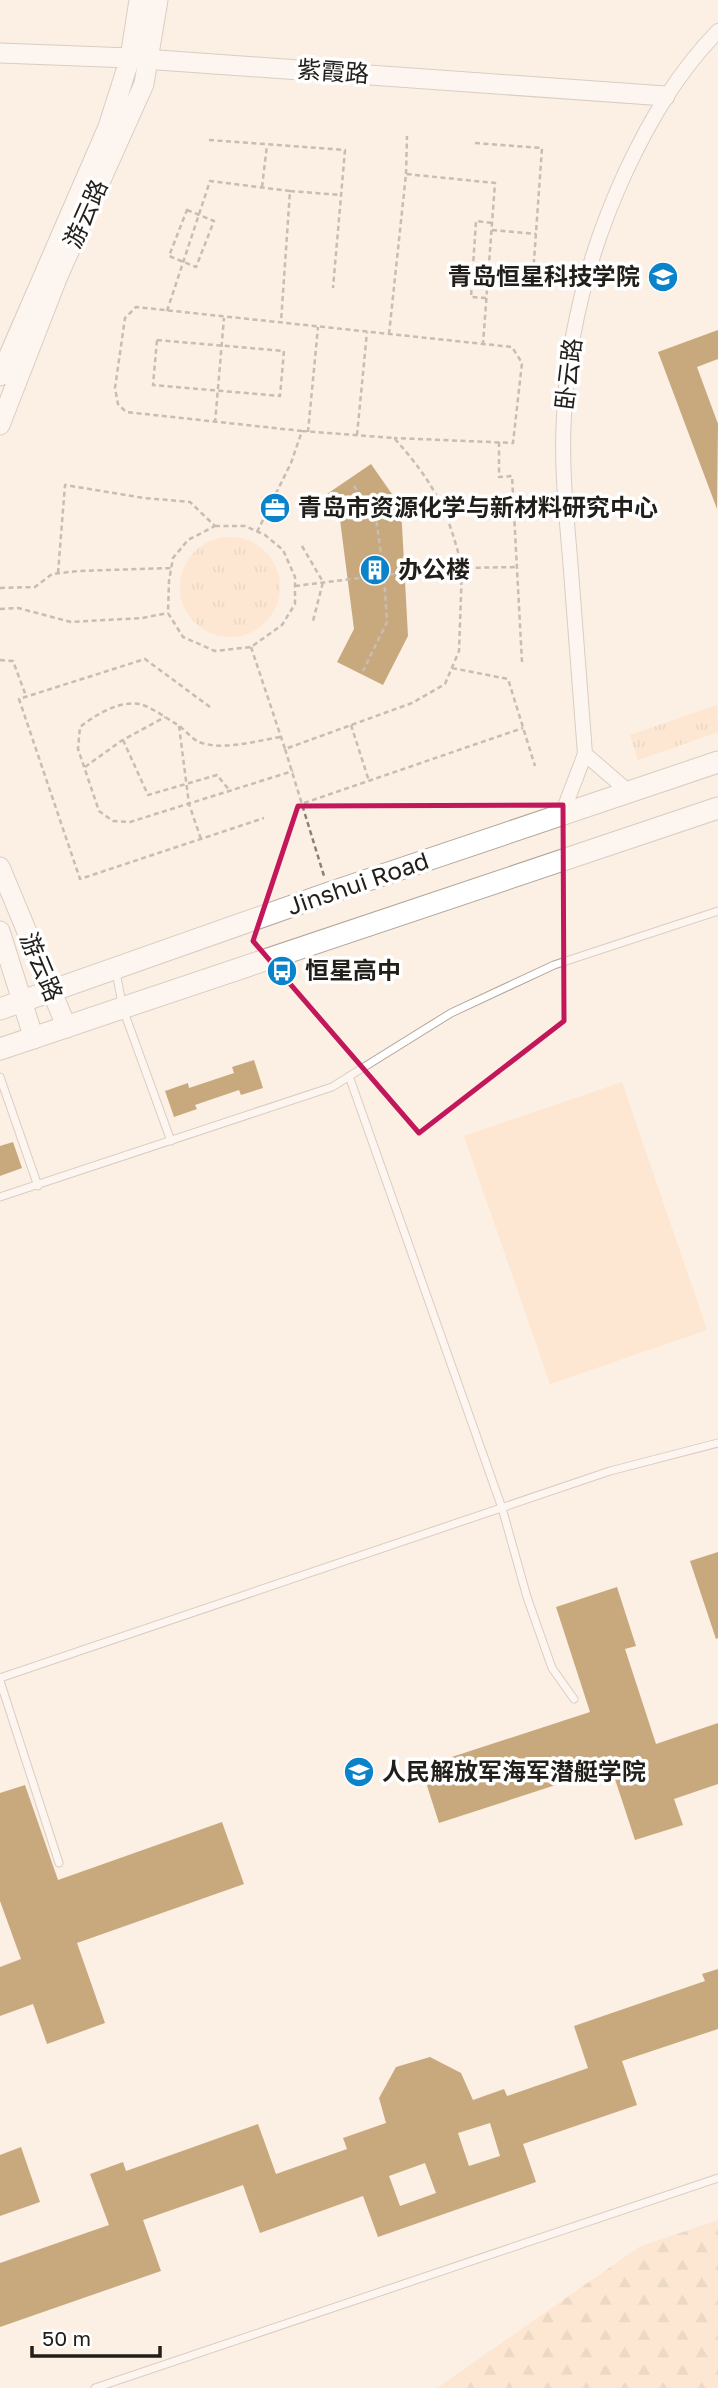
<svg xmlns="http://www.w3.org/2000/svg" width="718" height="2388" viewBox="0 0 718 2388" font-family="'Golos Text','Noto Sans SC',sans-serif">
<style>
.grass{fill:url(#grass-tufts)}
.forest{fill:url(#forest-firs)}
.garden{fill:#fedebc}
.building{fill:#8b5500;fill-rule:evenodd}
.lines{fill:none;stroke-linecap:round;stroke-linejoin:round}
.lane-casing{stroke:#b1a599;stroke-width:9}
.street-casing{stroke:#b1a599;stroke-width:16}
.secondary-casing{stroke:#b1a599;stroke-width:21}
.primary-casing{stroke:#b1a599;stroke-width:23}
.path{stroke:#898079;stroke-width:2.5;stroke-dasharray:5 3.5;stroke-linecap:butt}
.lane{stroke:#fff;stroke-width:7}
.street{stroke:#fff;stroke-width:14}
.secondary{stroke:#fff;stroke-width:19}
.primary{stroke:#fff;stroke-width:21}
.marked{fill:none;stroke:#c2185b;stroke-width:5;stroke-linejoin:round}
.labels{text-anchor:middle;stroke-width:7;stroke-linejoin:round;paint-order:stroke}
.street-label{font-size:24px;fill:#221e1a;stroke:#fff}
.poi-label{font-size:24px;font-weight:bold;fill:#221e1a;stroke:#fff;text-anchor:start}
</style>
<defs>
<pattern id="grass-tufts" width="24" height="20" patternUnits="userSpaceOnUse" patternTransform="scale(1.75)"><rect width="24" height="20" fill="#fedebc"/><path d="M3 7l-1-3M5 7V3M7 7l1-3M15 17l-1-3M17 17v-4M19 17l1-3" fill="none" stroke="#d9bea1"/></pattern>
<pattern id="forest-firs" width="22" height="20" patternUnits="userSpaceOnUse" patternTransform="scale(1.75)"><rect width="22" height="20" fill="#fedebc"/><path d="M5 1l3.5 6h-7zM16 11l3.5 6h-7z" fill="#d9bea1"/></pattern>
</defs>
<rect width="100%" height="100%" fill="#fcefe3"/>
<path class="grass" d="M180 587a50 50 0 1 1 100 0a50 50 0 1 1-100 0Z
M717 705 718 732 638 760 630 735Z"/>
<path class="forest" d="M718 2220V2388H437L639 2247Z"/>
<path class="garden" d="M622 1082 707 1330 550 1384 464 1136Z"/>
<path class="building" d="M718 330V359L697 367 718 424 717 509 658 352Z
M371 464 401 507 408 636 383 685 337 662 354 629 339 512 327 494Z
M254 1060 263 1088 241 1095 239 1090 195 1105 197 1109 174 1117 165 1091 188 1083 189 1088 234 1073 232 1067Z
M13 1142 22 1168 0 1176V1146Z
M718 1552V1638L716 1639 690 1561Z
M617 1587 636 1646 625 1649 656 1744 718 1723V1784L674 1799 683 1825 635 1840 611 1767 439 1823 421 1767 590 1712 556 1607Z
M25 1785 58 1880 222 1822 244 1884 77 1943 105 2023 47 2044 33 2004 0 2016V1967L21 1959 0 1901V1793Z
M718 1969V2029L622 2061 637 2105 523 2144 536 2182 378 2237 363 2196 260 2233 243 2185 143 2220 161 2271 0 2327V2263L109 2225 90 2174 123 2162 126 2171 258 2124 276 2174 347 2149 343 2138 386 2123 379 2098 396 2067 430 2057 461 2073 473 2100 504 2089 507 2096 588 2068 574 2026 705 1981 702 1974ZM490 2123 500 2156 469 2166 458 2133ZM425 2163 436 2193 400 2206 389 2176Z
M21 2147 40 2202 0 2216V2155Z"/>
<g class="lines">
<g class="lane-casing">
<path id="lane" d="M116 972 123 1009 171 1141
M349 1076 502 1508 527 1597 552 1668 574 1699
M0 1077 38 1186
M0 1197 332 1087 451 1013 554 965 718 911
M0 1678 610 1471 718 1443
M0 1681 59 1863
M95 2388 718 2178"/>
</g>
<g class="street-casing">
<path id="street" d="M585 754C580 689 575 623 570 558 566 511 561 463 564 416 568 331 590 249 626 171 650 120 678 72 718 31
M562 814 585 754 629 792"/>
</g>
<g class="secondary-casing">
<path id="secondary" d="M0 53 130 58 665 96
M0 376 108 127 130 58 139 0
M0 425 58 276 144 84 158 0
M0 867 67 1028
M0 931 34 1039"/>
</g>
<g class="primary-casing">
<path id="primary" d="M0 1009 329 893 718 762
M0 1049 718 808"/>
</g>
<path class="path" d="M209 140 345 150 333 288
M475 143 542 148 532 289
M406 174 407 136
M262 187 267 145
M290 191 341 195
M187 210 214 221 196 267 169 256Z
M492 230 536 234
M486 298 471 297 476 221 492 223
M167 311 210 181 290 191 281 322
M389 334 406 174 495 183 483 344
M157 340 284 351 280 396 153 385Z
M215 423 224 318
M302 431 126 412 118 404 115 388 125 318 136 307 512 347 522 363 513 443 394 438
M308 432 318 327
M357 435 367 332
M499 442V477L512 476 522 662
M215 526H245L265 535 283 550 295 577V604L282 625 251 647 215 651 183 637 168 613 169 581 173 558 188 540Z
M257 532 291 463 302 431 394 438C433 481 449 512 462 568L517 567
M302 546 323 582 313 621
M58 573 65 485 144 498 190 502 215 526
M295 586 384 575 387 622 363 671
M0 588 35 587 52 574 78 571 171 568
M0 609 18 608 71 622 142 618 168 613
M251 647 285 749 412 703 445 684 459 651 462 568 384 575 376 518 352 483
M0 660 13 661 26 696
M452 668 508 679 535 766
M210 707 145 659 19 699 80 879 264 818
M351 725 369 781
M179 726 189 804 201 839
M280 737C255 741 224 751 199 742 192 739 185 730 178 725 166 718 153 708 140 704 120 700 95 715 80 727L78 749 99 811 113 821 130 822 293 771
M123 740 148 795 217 775 230 791
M285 749 324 876
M85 767 121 741 165 717
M304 803 523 728"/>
<use href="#lane" class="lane"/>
<use href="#street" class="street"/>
<use href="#secondary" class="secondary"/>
<use href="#primary" class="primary"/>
</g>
<path d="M0 0H718V2388H0ZM563 805 564 1021 419 1133 253 941 298 806Z" fill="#fcefe3" fill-opacity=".55" fill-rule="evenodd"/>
<path class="marked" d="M563 805 564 1021 419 1133 253 941 298 806Z"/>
<defs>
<g id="university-disc" transform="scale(1.575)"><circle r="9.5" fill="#0b83cb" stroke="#fff"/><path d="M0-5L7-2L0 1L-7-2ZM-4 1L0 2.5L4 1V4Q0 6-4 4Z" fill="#fff"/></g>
<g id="office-disc" transform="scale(1.575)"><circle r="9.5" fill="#0b83cb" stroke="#fff"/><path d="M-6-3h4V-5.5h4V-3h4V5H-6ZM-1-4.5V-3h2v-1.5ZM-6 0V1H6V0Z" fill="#fff"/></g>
<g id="building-disc" transform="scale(1.575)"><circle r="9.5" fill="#0b83cb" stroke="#fff"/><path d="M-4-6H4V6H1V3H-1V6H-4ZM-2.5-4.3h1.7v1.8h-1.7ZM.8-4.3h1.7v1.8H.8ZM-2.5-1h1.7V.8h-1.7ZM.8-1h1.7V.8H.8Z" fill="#fff"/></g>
<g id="bus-disc" transform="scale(1.575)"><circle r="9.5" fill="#0b83cb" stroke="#fff"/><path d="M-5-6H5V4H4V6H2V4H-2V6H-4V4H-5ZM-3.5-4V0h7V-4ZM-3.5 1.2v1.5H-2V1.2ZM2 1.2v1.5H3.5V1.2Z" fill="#fff"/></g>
</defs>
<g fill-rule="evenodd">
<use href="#university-disc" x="663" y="277"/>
<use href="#office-disc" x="275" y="508"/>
<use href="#building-disc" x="375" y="570"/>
<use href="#bus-disc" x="282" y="971"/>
<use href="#university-disc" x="359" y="1772"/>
</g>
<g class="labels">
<g class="street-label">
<text transform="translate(333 72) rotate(4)" y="8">紫霞路</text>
<text transform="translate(86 214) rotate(-66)" y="8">游云路</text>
<text transform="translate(569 374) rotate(-83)" y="8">卧云路</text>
<text transform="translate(358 884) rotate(-19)" y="8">Jinshui Road</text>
<text transform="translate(41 967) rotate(67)" y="8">游云路</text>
</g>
<g class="poi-label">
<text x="640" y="285" text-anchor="end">青岛恒星科技学院</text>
<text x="298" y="516">青岛市资源化学与新材料研究中心</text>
<text x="398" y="578">办公楼</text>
<text x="305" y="979">恒星高中</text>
<text x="382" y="1780">人民解放军海军潜艇学院</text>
</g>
</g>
<path d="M32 2346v10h128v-10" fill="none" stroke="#221e1a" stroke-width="3.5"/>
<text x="42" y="2346" font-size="21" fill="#221e1a" stroke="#ffffff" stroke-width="5" paint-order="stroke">50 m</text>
</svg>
